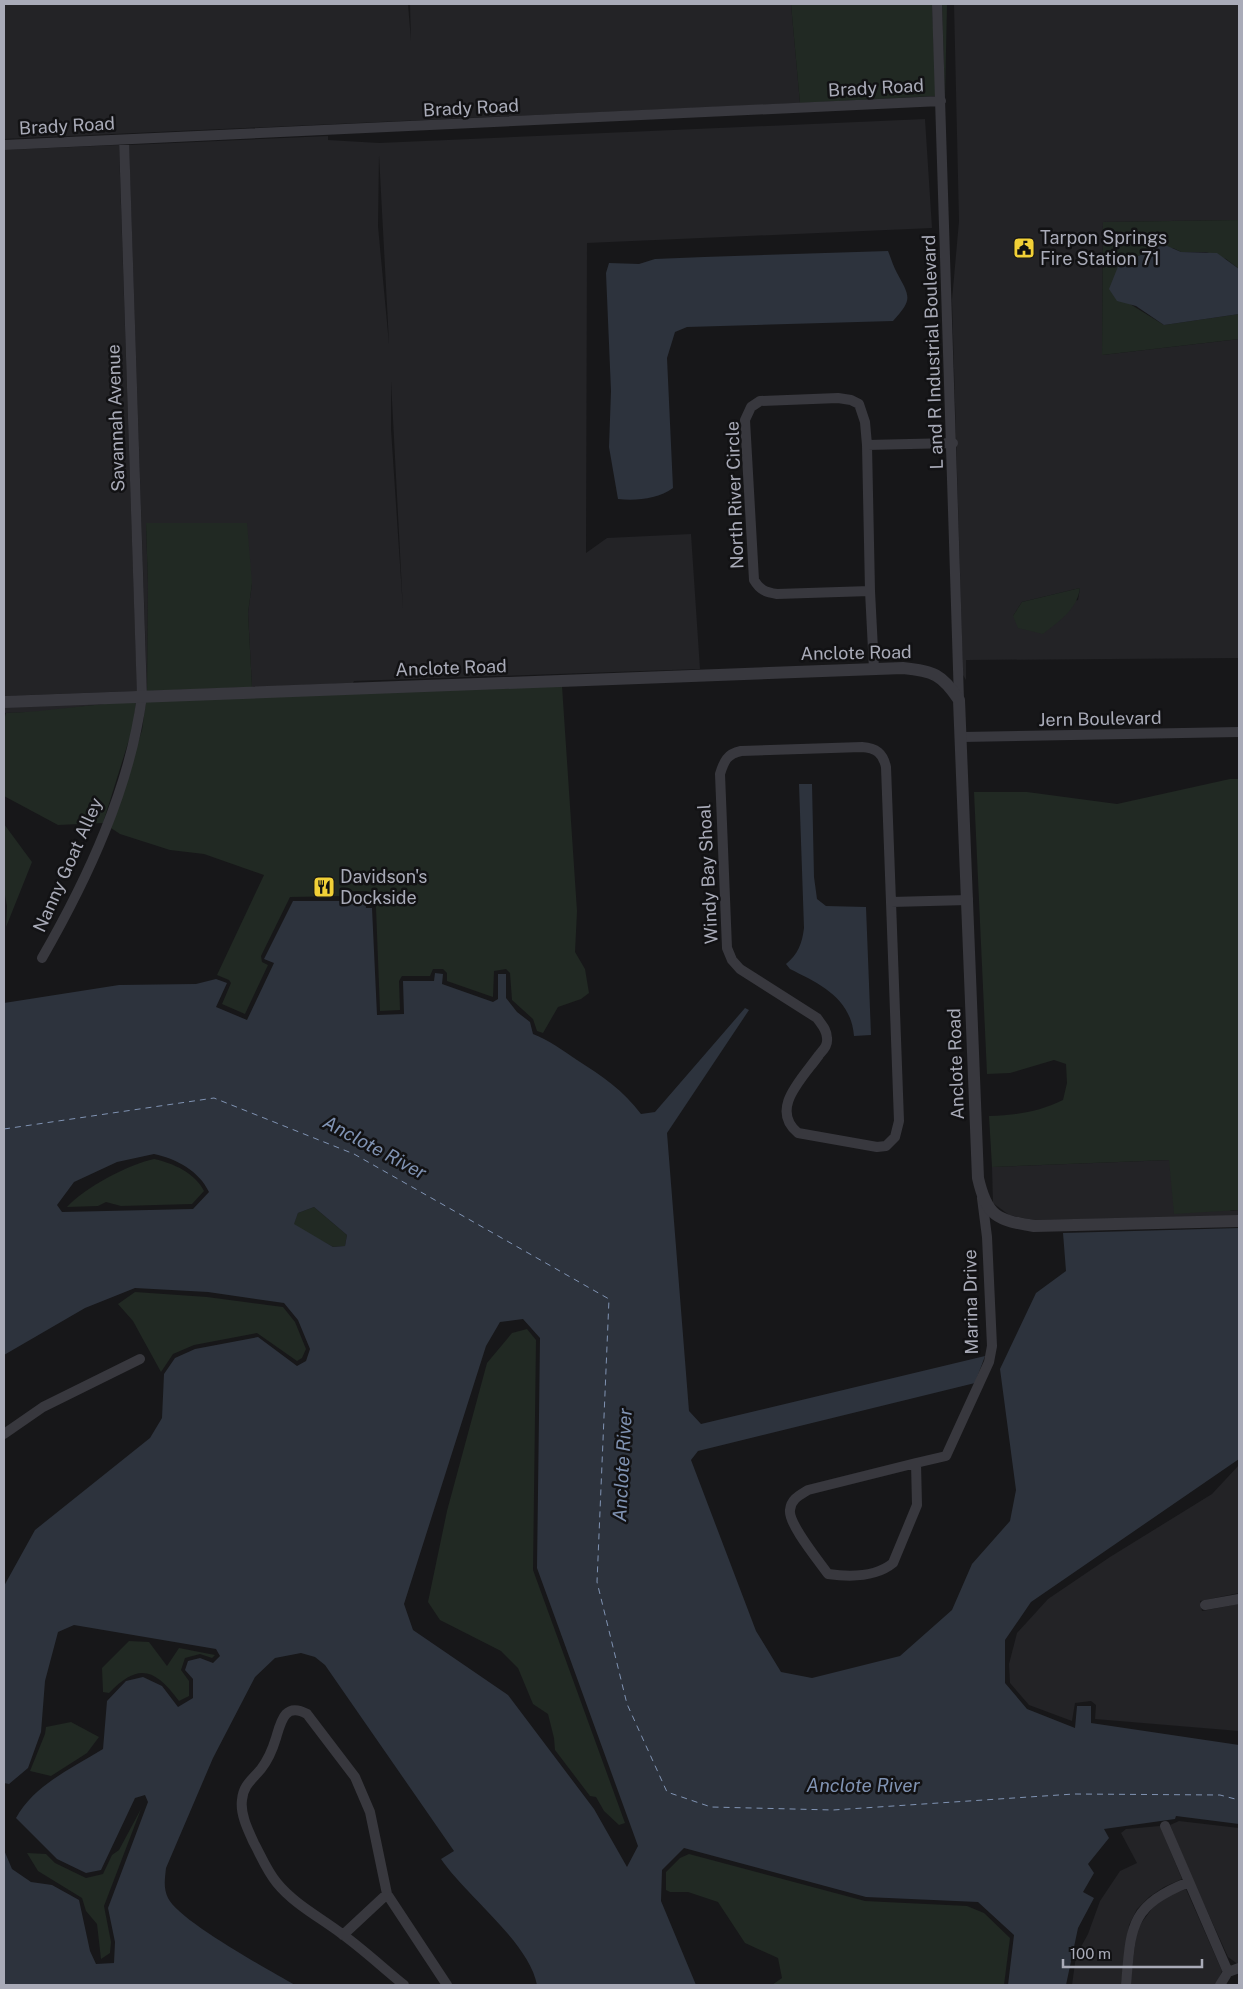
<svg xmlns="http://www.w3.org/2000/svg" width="1243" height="1989" viewBox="0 0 1243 1989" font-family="'Public Sans',sans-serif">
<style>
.built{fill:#232326;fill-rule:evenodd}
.green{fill:#212923}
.water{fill:#2d333d;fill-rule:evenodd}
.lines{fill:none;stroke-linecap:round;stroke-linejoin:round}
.ferry{stroke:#8093b3;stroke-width:1;stroke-dasharray:6 5;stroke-linecap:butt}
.minor{stroke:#38383e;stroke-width:10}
.tertiary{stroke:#38383e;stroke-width:12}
.labels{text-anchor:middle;stroke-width:5;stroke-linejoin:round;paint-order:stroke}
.street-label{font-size:18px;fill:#a9abb8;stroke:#121214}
.poi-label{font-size:18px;fill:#a9abb8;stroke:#121214;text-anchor:start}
.water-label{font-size:19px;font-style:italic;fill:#8093b3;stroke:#121214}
</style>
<rect width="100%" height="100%" fill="#171719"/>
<path class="built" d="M4 4H408L411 41 410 4H791L800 103 4 139Z
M954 4H1239V220L1103 222 1102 355 1239 339V658L966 660V680L963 675 952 300 959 221ZM1080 588 1078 600 1013 616 1022 602Z
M925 119 932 228 587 243 586 553 607 538 691 534 700 669 354 681 353 683 252 687 248 613 252 583 146 523 148 585 147 691 129 145 328 136V140L379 143ZM379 155 389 343V344L378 226ZM391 381 403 610 391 429Z
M119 145 137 691 4 696V150Z
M110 703 41 712 4 713V707Z
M1169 1160 1231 1211 1239 1210V1216L1034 1220 1009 1215 993 1203 992 1167Z
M1239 1465V1593L1200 1601 1202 1611 1239 1604V1731L1095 1719 1096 1705 1091 1701 1075 1703 1072 1721 1029 1705 1010 1683 1009 1664 1017 1633 1028 1621 1048 1599 1110 1557 1212 1494Z
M1179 1821 1239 1828V1965L1228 1957 1193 1880 1170 1825Z
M1160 1826 1182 1879 1164 1887 1149 1897 1137 1909 1129 1925 1121 1985H1072L1076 1956 1088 1934 1100 1901 1120 1871 1137 1863 1121 1833 1126 1829Z
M1186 1889 1222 1971 1216 1985H1130L1137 1929 1154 1906 1167 1896Z"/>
<path class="green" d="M791 4H932L936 96 800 103Z
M942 4H947L945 99Z
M1239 220V269L1226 259 1206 252H1181L1173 248 1148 252 1119 264 1130 304 1164 325 1239 314V339L1102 355 1103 222Z
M146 523H247L252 583 248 613 252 687 147 691 148 585Z
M1080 588C1077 610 1059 621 1043 634L1018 628 1013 616 1022 602Z
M562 686 577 911 575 952 585 969 589 993 581 999 558 1007 543 1033 537 1031 533 1019 512 1000 510 973 506 969 494 971 493 997 447 981V973L443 969H433L430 976H402L399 981 400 1010 380 1011 376 908 373 895 366 891H349L345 896 290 897 261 956 262 962 268 965 245 1014 222 1004 231 983 229 980 217 975 264 875 204 854 170 850 120 834 111 828 142 730 146 701Z
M136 702 133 727 103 823 58 825 4 796V720L6 713C50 712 93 703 136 702Z
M1230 779H1239V1210L1174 1214 1169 1160 992 1167 989 1116C1017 1115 1038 1112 1063 1100L1067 1083 1066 1064 1054 1060 1010 1073 987 1074 974 792H1027L1117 804Z
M4 824 32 862 6 927 7 906 4 890Z
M154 1159C173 1163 195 1173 204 1191L192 1204 121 1206 106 1202 98 1206 67 1207C84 1188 129 1164 154 1159Z
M314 1207 347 1235 345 1246 333 1247 293 1225 298 1213Z
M135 1292 207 1297 283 1307 295 1322 306 1349 302 1358 297 1361 257 1333 194 1345 173 1354 161 1372 133 1321 118 1304Z
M527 1329 536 1340 533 1570 625 1823 619 1825 604 1811 596 1797 590 1796 555 1750 554 1738 548 1714 533 1704 518 1668 501 1651 440 1620 428 1602 447 1511 487 1363 512 1333Z
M129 1641 149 1642 167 1666 179 1648 215 1655 212 1658 200 1654 185 1658 181 1670 189 1681V1696L179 1701C155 1669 139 1662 109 1693L103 1692 102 1668Z
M71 1722 99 1737 87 1753 51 1776 30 1771 45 1734 46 1727Z
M141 1809 104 1906 111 1942 110 1953 101 1959 97 1924 86 1911 82 1898 38 1871 27 1853 46 1854 55 1863 86 1878 103 1874 112 1855 119 1850Z
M689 1854 865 1901 967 1906 984 1913 1010 1938 1004 1985H772L782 1978 778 1958 745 1943 718 1902 688 1892H670L666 1890V1872L680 1858Z"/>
<path class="water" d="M1165 245 1181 252 1217 253 1239 269V314L1164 325 1136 306 1117 301 1109 289 1119 264 1148 252V250Z
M888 251C891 258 893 266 897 273 910 297 913 299 893 321L687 327 675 332 667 358 673 488C658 499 636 501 618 499L609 447 611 391 606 273 609 263 639 264 655 259 704 257Z
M799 784H812L814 877 817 899 826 906 866 907 871 1035 854 1036C851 998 820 984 790 969L786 964C798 954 802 944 804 928Z
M349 895H365L366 908H372L377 1015 404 1014 403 981H434L435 973 443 974 442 984 493 1002 498 999V974H506V998L517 1012 530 1022 533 1034C549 1040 562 1050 577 1060 602 1076 623 1090 641 1114L655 1112 745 1008 749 1010 667 1133 689 1411 701 1424 985 1356 975 1383 698 1451 691 1460 756 1631 781 1672 812 1678 900 1656 952 1610 972 1564 1010 1521 1016 1490 1000 1369 1036 1293 1066 1271 1063 1233 1239 1228V1459L1031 1602 1005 1640V1683L1027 1709 1075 1728 1077 1706H1091V1723L1239 1745V1824L1176 1816 1175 1819 1104 1829 1109 1838 1088 1864 1094 1873 1083 1892 1094 1898 1078 1928 1066 1985H1008L1014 1935 978 1902 866 1897 684 1848 662 1870 661 1901 696 1985H537C529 1942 467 1897 441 1859L454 1851 325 1665 315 1657 301 1653 275 1658 255 1677 213 1758 166 1868C165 1878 163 1888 168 1898 179 1921 269 1970 295 1985H4V1850L12 1869 31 1882 52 1885 79 1900 90 1951 96 1964 114 1963 115 1942 108 1908 148 1802 145 1795 135 1798 101 1870 86 1873 57 1859 16 1818C34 1785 72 1768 103 1749L107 1701 126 1681 143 1677 162 1686 178 1707 193 1698V1679L185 1670 188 1661 200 1658 213 1663 220 1656 216 1649 74 1625 58 1632 45 1681 41 1732 28 1768 9 1784 4 1783V1586L35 1530 150 1438 162 1418 164 1374 175 1358 195 1349 258 1337 297 1366 306 1361 310 1349 298 1320 284 1303 208 1292 135 1288 85 1308 4 1355V1003L119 985 196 984 216 979 227 983 216 1007 247 1020 274 963 264 959 293 901H349ZM154 1154C177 1159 199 1171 209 1192L193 1209 62 1212 57 1205 74 1182 117 1162ZM314 1207 347 1235 345 1246 333 1247 294 1224 298 1213ZM523 1319 540 1338 537 1568 638 1846 627 1867 594 1809 508 1695 413 1630 404 1604 486 1346 500 1322Z"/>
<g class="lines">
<path class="ferry" d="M4 1129 214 1098 354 1154 609 1299 597 1582 627 1704 667 1792 711 1807 833 1810 1074 1794 1220 1795 1239 1800"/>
<path class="minor" d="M937 4 959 700
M4 145 941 101
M867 445 953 443
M870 591 867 445 865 422 859 404 851 400 838 398 760 401 751 407 745 420 754 580C760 590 765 592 777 594L870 591 874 669
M962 737 1239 732
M891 902 899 1121 895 1137 886 1146 877 1147 798 1133C769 1109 802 1079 819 1055 823 1050 828 1046 827 1038 827 1030 822 1025 817 1018L740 969 732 960 727 948 720 774C724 761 727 754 741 751L862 747C876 748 883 753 886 767L891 902 968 900
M42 958C88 878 130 788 142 696L124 140
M4 1434 43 1407 140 1359
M916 1463 917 1505 893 1563C876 1577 849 1577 828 1574 819 1561 788 1524 790 1510 791 1499 800 1495 808 1490Z
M916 1463 946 1456 989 1362 992 1346 987 1237 982 1198
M1205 1605 1239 1599
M1165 1826 1228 1972
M343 1935 387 1894
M404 1985C383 1968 364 1950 342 1934 321 1918 294 1904 277 1883 267 1871 261 1856 254 1843 248 1830 240 1814 242 1800 243 1785 253 1779 261 1769 268 1760 273 1748 276 1738 281 1721 285 1702 307 1714L355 1777 370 1812 387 1894 447 1985
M1126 1985C1131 1927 1129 1906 1189 1882
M1220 1985 1228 1972 1239 1968"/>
<path class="tertiary" d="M4 702 903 668C933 671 942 674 959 700L978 1178C987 1217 997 1220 1034 1226L1239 1221"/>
</g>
<defs>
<g id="civic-square" transform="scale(1.125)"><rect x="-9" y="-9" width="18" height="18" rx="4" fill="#f1d037" stroke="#121214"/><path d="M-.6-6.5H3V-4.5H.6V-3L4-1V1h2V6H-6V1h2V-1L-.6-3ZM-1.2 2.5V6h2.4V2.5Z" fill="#111"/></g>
<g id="restaurant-square" transform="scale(1.125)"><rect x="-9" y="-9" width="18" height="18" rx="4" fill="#f1d037" stroke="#121214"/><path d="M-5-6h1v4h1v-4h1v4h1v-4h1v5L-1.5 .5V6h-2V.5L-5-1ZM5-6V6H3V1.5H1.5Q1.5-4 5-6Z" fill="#111"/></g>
</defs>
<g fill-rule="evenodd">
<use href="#civic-square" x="1024" y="248"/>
<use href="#restaurant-square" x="324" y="887"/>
</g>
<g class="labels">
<g class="street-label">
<text transform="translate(876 88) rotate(-3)" y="6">Brady Road</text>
<text transform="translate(471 108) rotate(-3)" y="6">Brady Road</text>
<text transform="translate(67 126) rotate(-3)" y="6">Brady Road</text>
<text transform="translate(933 352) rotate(-92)" y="6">L and R Industrial Boulevard</text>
<text transform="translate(116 418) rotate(-92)" y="6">Savannah Avenue</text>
<text transform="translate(735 495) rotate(-92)" y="6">North River Circle</text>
<text transform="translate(856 653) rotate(-1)" y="6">Anclote Road</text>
<text transform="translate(451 668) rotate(-2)" y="6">Anclote Road</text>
<text transform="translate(1100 719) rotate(-1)" y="6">Jern Boulevard</text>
<text transform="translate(68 865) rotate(-66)" y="6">Nanny Goat Alley</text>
<text transform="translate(708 874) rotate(-93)" y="6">Windy Bay Shoal</text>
<text transform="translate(956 1064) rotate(-92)" y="6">Anclote Road</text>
<text transform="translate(971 1302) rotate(-91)" y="6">Marina Drive</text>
</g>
<g class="poi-label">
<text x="1040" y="244">Tarpon Springs<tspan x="1040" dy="21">Fire Station 71</tspan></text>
<text x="340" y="883">Davidson's<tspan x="340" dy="21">Dockside</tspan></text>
</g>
<g class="water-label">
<text transform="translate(375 1147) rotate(28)" y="7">Anclote River</text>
<text transform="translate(622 1465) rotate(-87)" y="7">Anclote River</text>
<text x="863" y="1792">Anclote River</text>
</g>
</g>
<rect width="1243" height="1989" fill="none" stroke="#a9abb8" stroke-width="10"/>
<path d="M1063 1959v8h139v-8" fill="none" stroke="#a9abb8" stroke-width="2.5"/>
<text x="1070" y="1959" font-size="15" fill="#a9abb8" stroke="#121214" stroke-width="4" paint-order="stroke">100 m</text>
</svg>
